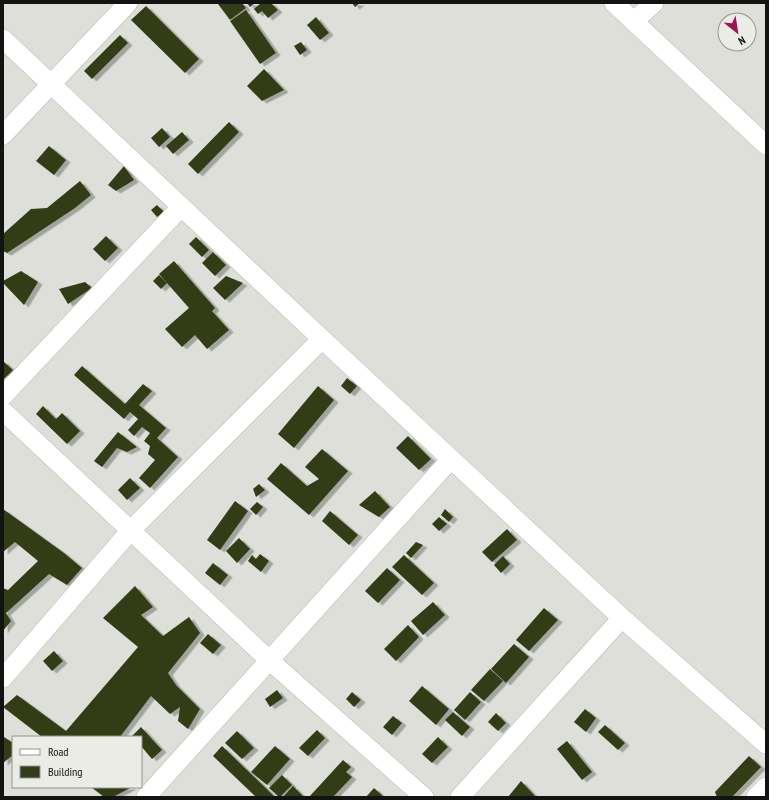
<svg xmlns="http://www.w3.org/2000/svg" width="769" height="800" font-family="'PT Sans Narrow',sans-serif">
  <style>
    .building { fill: #323c18; filter: url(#shadow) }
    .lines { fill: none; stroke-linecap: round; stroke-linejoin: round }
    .minor-casing { stroke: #b6b8b1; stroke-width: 20 }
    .minor { stroke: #fff; stroke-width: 19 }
  </style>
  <defs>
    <filter id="shadow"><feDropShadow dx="4.5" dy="2.5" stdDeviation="0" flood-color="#0004"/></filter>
  </defs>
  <rect width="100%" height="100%" fill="#dddfd8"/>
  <g class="building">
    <path d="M218,3H242L246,8L230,20L218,4Z"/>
    <path d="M247,3H255L250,7Z"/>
    <path d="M261,3H271L278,10L268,18L262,11L258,14L254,9Z"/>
    <path d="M352,3H360L355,7Z"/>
    <path d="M146,6L199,59L185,73L131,20Z"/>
    <path d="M246,10L276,53L260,64L230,21Z"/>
    <path d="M316,17L329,33L320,40L307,25Z"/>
    <path d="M120,35L128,43L92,79L84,71Z"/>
    <path d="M301,42L307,50L300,55L294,46Z"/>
    <path d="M264,69L284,90L262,101L247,86Z"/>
    <path d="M229,122L239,132L198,174L188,164Z"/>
    <path d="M162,128L170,137L159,147L151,138Z"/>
    <path d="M182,132L189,140L173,154L166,146Z"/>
    <path d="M49,146L66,160L54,175L36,161Z"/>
    <path d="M124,166L134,180L116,191L108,185Z"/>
    <path d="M80,181L91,195L75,208L7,253L3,251V234L31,209L47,208Z"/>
    <path d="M157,205L164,212L157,217L151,210Z"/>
    <path d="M106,236L118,248L105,261L93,249Z"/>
    <path d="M196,237L209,250L202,257L189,244Z"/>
    <path d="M213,252L226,265L215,276L202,263Z"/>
    <path d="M174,261L215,308L212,311L229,330L207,349L195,335L182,347L165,329L189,308L159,274Z"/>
    <path d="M21,271L38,282L24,305L3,283V281Z"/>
    <path d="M159,275L167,283L161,289L153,281Z"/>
    <path d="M226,276L243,283L225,300L213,288Z"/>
    <path d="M85,282L92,288L68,304L59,289Z"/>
    <path d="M3,361L13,370L4,379L3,378Z"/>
    <path d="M82,366L125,404L143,384L152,391L139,405L166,428L157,438L178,457L150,488L139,478L155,460L148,454L150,446L144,441L150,433L142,427L134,436L128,430L138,419L130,412L124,419L74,375Z"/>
    <path d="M347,378L357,386L350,394L341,386Z"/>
    <path d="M318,386L334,400L294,448L278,434Z"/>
    <path d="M43,406L56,419L62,413L80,431L67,444L36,414Z"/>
    <path d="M118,432L137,447L127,452L117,448L102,467L94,461Z"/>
    <path d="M408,436L431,459L419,470L396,448Z"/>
    <path d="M322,449L348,471L309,515L267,479L281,463L307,486L319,479L305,467Z"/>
    <path d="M130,478L140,488L127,500L118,490Z"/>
    <path d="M259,484L265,490L256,497L253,489Z"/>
    <path d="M375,491L390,507L379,517L359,505Z"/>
    <path d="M235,501L248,511L220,550L207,540Z"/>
    <path d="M257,502L263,507L256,515L250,509Z"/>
    <path d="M3,509L64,553L82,568L67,585L49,574L6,613L11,621L3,631V588L8,590L38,561L15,542L3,552Z"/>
    <path d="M445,509L453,517L449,522L441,515Z"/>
    <path d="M330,511L358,535L349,545L322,521Z"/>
    <path d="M439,517L447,524L439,531L432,524Z"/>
    <path d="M507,529L517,540L492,562L482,552Z"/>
    <path d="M239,538L250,549L237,563L226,551Z"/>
    <path d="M416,542L423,545L411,558L406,553Z"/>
    <path d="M260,554L269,561L261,572L248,561L252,555L256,559Z"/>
    <path d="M404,555L434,583L422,595L392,567Z"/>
    <path d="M503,556L510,564L501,573L494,565Z"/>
    <path d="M213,563L228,575L220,585L205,573Z"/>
    <path d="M387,568L400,580L378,603L365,591Z"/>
    <path d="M135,586L153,607L141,615L163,636L189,617L200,633L168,673L176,685L200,709L188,729L178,721L180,707L170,714L151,696L120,737H42L3,707L17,695L66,731L138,647L103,618Z"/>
    <path d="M433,602L445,615L423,635L411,621Z"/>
    <path d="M544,608L558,620L529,651L516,640Z"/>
    <path d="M408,625L419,637L396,661L384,649Z"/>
    <path d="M208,634L221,645L213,654L200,643Z"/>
    <path d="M514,644L529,657L506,683L491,669Z"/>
    <path d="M54,651L63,661L52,671L43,661Z"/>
    <path d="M490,669L503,681L484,701L471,690Z"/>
    <path d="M422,686L449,709L436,725L409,701Z"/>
    <path d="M277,690L283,698L270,707L265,699Z"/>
    <path d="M352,692L361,700L354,707L346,699Z"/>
    <path d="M470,692L481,702L465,720L454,710Z"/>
    <path d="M585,709L596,718L586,732L574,722Z"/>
    <path d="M453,712L470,727L462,736L445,720Z"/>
    <path d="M496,713L506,723L498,731L488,722Z"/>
    <path d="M393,716L402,723L392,735L383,727Z"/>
    <path d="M605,725L625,743L618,750L598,732Z"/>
    <path d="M141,727L162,750L152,759L141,746V737H131Z"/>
    <path d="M317,730L325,738L308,756L299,748Z"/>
    <path d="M237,731L254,748L242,759L225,743Z"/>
    <path d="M4,737L13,743V755L3,763V738Z"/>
    <path d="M438,737L448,747L432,763L422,754Z"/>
    <path d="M567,741L592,772L582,780L557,749Z"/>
    <path d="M222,746L275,797H256L213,756Z"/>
    <path d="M275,746L290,759L267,785L251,772Z"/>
    <path d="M749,756L761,767L732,797H717L715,792Z"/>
    <path d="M343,760L351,767L346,772L352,777L333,797H309Z"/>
    <path d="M282,775L292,785L280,797H279L269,788Z"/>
    <path d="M521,781L536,797H508Z"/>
    <path d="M293,786L304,797H283Z"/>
    <path d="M91,787H132L113,797H104Z"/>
    <path d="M374,788L384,797H366Z"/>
  </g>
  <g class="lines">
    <defs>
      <g id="minor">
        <path d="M614,3L766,145"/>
        <path d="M634,21L654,3"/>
        <path d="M3,39L322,339L622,618L766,744"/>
        <path d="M3,135L128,3"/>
        <path d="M3,396L181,207"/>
        <path d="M3,411L269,660L424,797"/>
        <path d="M3,678L131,530L322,339"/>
        <path d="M146,797L451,459"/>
        <path d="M460,797L622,618"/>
        <path d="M756,797L766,787"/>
      </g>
    </defs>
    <use href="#minor" class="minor-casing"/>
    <use href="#minor" class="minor"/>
  </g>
  <rect width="769" height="800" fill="none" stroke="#131411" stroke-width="8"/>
  <rect x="12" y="736" width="130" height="52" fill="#eaece5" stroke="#949690"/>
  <rect x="20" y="749" width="20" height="6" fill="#ffffff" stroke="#949690"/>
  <text x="48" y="756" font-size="12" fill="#131411">Road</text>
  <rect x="20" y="766" width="20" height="12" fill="#323c18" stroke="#949690"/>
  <text x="48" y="776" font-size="12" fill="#131411">Building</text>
  <g transform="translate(737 32) rotate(150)"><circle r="19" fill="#eaece5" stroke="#949690"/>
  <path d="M0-3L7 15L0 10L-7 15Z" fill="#a21256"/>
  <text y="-6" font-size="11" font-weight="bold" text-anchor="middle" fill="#131411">N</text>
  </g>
</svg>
